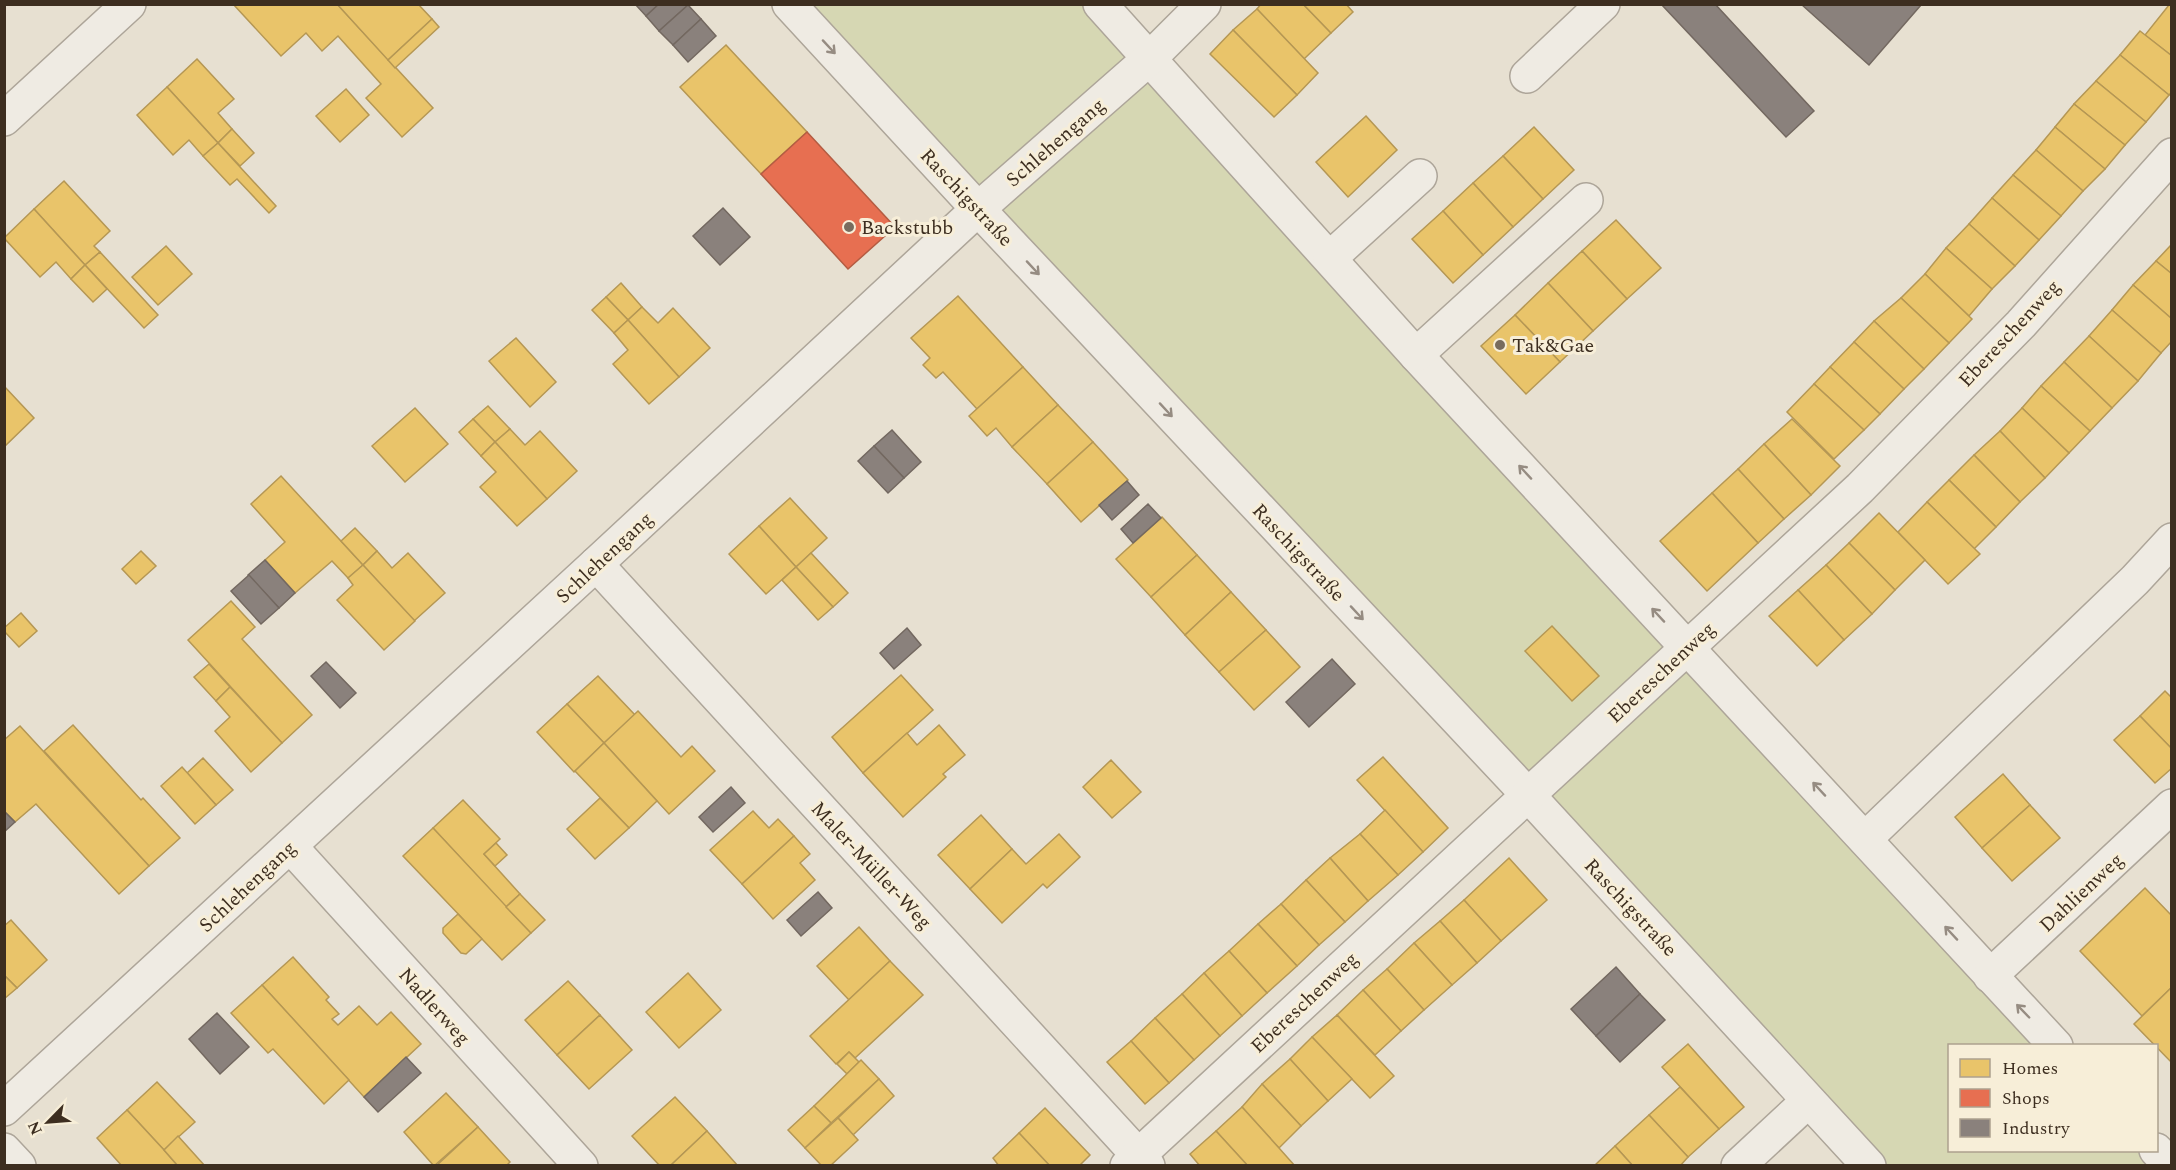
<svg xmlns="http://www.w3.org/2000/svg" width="2176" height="1170" font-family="Spectral,serif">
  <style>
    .green { fill: #d6d7b3 }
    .homes { fill: #e9c46a; stroke: #b59754; stroke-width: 1.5 }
    .shops { fill: #e76f51; stroke: #b45c42; stroke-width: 1.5 }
    .industry { fill: #8a817c; stroke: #736860; stroke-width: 1.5 }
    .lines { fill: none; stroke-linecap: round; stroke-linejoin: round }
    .minor-casing { stroke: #ada599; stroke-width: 36 }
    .minor { stroke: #efebe3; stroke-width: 33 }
    .oneway { stroke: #968c82 }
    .poi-dot { fill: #786c5e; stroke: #f7eed8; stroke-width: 2 }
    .labels { text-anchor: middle; stroke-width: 6; stroke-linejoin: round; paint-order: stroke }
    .street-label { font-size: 20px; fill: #3d2e20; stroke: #f7eed8 }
    .poi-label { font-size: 20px; fill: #3d2e20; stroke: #f7eed8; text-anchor: start }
  </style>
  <rect width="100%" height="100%" fill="#e7e0d1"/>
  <path class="green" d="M789,5H1096L1150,58L2056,1045L1950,1046V1150L2156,1151L2171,1165H1869Z"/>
  <g class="homes">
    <path d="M233,4H337L433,108L402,137L366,98L381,84L338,36L322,51L306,33L281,56Z"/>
    <path d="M337,4H418L432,19L388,60Z"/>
    <path d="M1261,4H1303L1331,33L1304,59L1257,9Z"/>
    <path d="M1303,4H1346L1353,12L1331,33Z"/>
    <path d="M2169,5L2172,7V56L2145,35Z"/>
    <path d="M1257,9L1318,73L1297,95L1233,30Z"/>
    <path d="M432,19L439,27L395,68L388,60Z"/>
    <path d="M1233,30L1297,95L1274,117L1210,54Z"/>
    <path d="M2140,31L2172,56V92L2169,95L2120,55Z"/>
    <path d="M726,45L807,132L761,174L680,87Z"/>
    <path d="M2120,55L2169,95L2146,122L2096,81Z"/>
    <path d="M197,59L234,99L218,113L232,129L218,143L167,87Z"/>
    <path d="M2096,81L2146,122L2125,145L2074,104Z"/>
    <path d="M167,87L218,143L203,156L189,140L173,155L137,115Z"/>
    <path d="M346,89L369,115L340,142L316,116Z"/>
    <path d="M2074,104L2125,145L2105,169L2055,127Z"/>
    <path d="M1366,116L1397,150L1348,197L1316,162Z"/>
    <path d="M1534,127L1574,170L1543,199L1503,156Z"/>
    <path d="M2055,127L2105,169L2083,191L2036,150Z"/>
    <path d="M232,129L254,153L240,166L218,143Z"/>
    <path d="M218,143L276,206L269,213L237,179L230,185L203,156Z"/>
    <path d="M2036,150L2083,191L2061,216L2013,175Z"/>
    <path d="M1503,156L1543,199L1513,227L1473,183Z"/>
    <path d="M2013,175L2061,216L2039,240L1992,198Z"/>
    <path d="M64,181L110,231L94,246L100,252L85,265L34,209Z"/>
    <path d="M1473,183L1513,227L1483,255L1443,211Z"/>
    <path d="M1992,198L2039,240L2015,266L1969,224Z"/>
    <path d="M34,209L85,265L71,279L56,262L40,277L4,238Z"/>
    <path d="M1443,211L1483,255L1453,283L1412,239Z"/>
    <path d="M1616,220L1661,268L1627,299L1582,251Z"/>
    <path d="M1969,224L2015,266L1992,289L1946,248Z"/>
    <path d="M2172,244V274L2156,261Z"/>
    <path d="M166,246L192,274L158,305L132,277Z"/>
    <path d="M1946,248L1992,289L1969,316L1925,274Z"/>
    <path d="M1582,251L1627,299L1593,331L1548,283Z"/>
    <path d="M100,252L158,315L144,328L85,265Z"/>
    <path d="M2156,261L2172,274V319L2133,285Z"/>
    <path d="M85,265L107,289L93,302L71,279Z"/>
    <path d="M1925,274L1972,319L1949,343L1901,298Z"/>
    <path d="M621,283L642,307L628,320L606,297Z"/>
    <path d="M1548,283L1593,331L1560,362L1515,315Z"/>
    <path d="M2133,285L2172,319V341L2161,353L2112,310Z"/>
    <path d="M958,296L1023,367L977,409L943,372L936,378L923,365L930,358L911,338Z"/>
    <path d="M606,297L628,320L614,333L592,310Z"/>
    <path d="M1901,298L1949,343L1924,369L1874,321Z"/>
    <path d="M642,307L658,323L673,308L710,348L679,377L628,320Z"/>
    <path d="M2112,310L2161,353L2138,381L2089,336Z"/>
    <path d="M1515,315L1560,362L1526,394L1481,346Z"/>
    <path d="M628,320L679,377L649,404L613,364L628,350L614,333Z"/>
    <path d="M1874,321L1924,369L1904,389L1854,342Z"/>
    <path d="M2089,336L2138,381L2112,408L2064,362Z"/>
    <path d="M516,338L556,382L530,407L489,361Z"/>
    <path d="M1854,342L1904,389L1880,414L1830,367Z"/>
    <path d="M2064,362L2112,408L2090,431L2041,386Z"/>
    <path d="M1023,367L1058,405L1012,447L996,428L987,436L969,416Z"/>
    <path d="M1830,367L1880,414L1864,430L1814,384Z"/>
    <path d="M1814,384L1864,430L1834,459L1787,412Z"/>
    <path d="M4,386L34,418L6,445L4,444Z"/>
    <path d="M2041,386L2090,431L2069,453L2022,408Z"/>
    <path d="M1058,405L1093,442L1047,484L1012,447Z"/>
    <path d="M488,406L510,429L495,442L473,419Z"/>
    <path d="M415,408L448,444L405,482L372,446Z"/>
    <path d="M2022,408L2069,453L2045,478L2000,431Z"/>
    <path d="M473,419L495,442L481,456L459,432Z"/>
    <path d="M1792,419L1840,466L1811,495L1764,444Z"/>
    <path d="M510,429L525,445L540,431L577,471L547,499L495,442Z"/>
    <path d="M2000,431L2045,478L2020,502L1974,455Z"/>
    <path d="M495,442L547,499L517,526L480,487L496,472L481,456Z"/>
    <path d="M1093,442L1128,480L1081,522L1047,484Z"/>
    <path d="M1764,444L1811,495L1784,519L1738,469Z"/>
    <path d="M1974,455L2020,502L1996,527L1949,480Z"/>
    <path d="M1738,469L1784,519L1758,543L1712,493Z"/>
    <path d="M281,476L363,565L348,578L332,561L295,593L265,560L285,542L251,504Z"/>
    <path d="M1949,480L1996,527L1974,549L1927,502Z"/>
    <path d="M1712,493L1758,543L1707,591L1660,541Z"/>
    <path d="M790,498L827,538L796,567L759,526Z"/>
    <path d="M1927,502L1980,554L1948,584L1898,532Z"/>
    <path d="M1879,513L1925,560L1895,590L1849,543Z"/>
    <path d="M1162,517L1197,555L1151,597L1116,559Z"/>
    <path d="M759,526L796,567L766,594L729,554Z"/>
    <path d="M355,528L377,551L363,565L341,541Z"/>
    <path d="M1849,543L1895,590L1872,614L1826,565Z"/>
    <path d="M141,551L156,566L136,584L122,569Z"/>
    <path d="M377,551L392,568L408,553L445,593L414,621L363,565Z"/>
    <path d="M811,553L848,593L833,607L796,567Z"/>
    <path d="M1197,555L1231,592L1185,635L1151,597Z"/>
    <path d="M363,565L415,621L384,650L337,600L353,585L348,578Z"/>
    <path d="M1826,565L1872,614L1844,640L1798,590Z"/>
    <path d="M796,567L833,607L818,620L782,580Z"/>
    <path d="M1798,590L1844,640L1817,666L1769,616Z"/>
    <path d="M1231,592L1266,630L1219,672L1185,635Z"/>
    <path d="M231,601L255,627L242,639L312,715L282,743L188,640Z"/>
    <path d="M21,613L37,631L19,647L4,631V628Z"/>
    <path d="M1552,626L1599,676L1572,701L1525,651Z"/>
    <path d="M1266,630L1300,667L1254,710L1219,672Z"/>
    <path d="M209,664L230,687L216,701L194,677Z"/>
    <path d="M901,675L933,710L863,773L832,737Z"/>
    <path d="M598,676L635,715L604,743L567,704Z"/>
    <path d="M230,687L282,743L251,772L215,731L230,717L216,701Z"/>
    <path d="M2165,691L2172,698V749L2140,716Z"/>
    <path d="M567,704L604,743L574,772L537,732Z"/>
    <path d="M638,711L681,757L692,746L715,771L669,814L604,743Z"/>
    <path d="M2140,716L2172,749V768L2155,783L2114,740Z"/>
    <path d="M73,725L141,800L143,798L180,838L149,866L44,751Z"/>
    <path d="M939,725L965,755L943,774L946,777L903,817L863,773L907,733L917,745Z"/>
    <path d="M20,726L149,866L119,894L36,804L15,822L4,811V740Z"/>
    <path d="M604,743L657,801L629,828L575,771Z"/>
    <path d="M1383,757L1448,828L1423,852L1357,780Z"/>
    <path d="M203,758L233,790L216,805L187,773Z"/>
    <path d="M1111,760L1141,792L1112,818L1083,787Z"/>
    <path d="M182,767L216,805L195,824L161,786Z"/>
    <path d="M2003,774L2030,805L1982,848L1955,817Z"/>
    <path d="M600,798L629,828L595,859L567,829Z"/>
    <path d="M463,800L500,839L484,854L520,894L506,907L433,828Z"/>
    <path d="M2030,805L2060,838L2012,881L1982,848Z"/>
    <path d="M1385,810L1423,852L1398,875L1360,834Z"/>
    <path d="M753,811L769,828L778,819L794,836L742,884L710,850Z"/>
    <path d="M981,815L1012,849L970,889L938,855Z"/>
    <path d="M433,828L531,933L502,960L403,856Z"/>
    <path d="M1059,834L1080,857L1047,888L1043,884L1002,923L970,889L1012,849L1026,864Z"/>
    <path d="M1360,834L1398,875L1368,901L1330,858Z"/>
    <path d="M794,836L810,854L800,863L815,880L773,919L742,884Z"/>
    <path d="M496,843L507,855L495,866L484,854Z"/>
    <path d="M1330,858L1368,901L1345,922L1306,880Z"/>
    <path d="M1509,858L1547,900L1501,941L1464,900Z"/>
    <path d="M1306,880L1345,922L1319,945L1281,904Z"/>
    <path d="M2145,888L2172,916V987L2142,1016L2080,951Z"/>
    <path d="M520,894L545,920L531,933L506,907Z"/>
    <path d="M1464,900L1501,941L1477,963L1440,921Z"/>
    <path d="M1281,904L1319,945L1297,966L1258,924Z"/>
    <path d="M458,914L482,939L466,954L461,953L443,933V928Z"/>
    <path d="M11,920L47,960L17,988L4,975V926Z"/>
    <path d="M1440,921L1477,963L1452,985L1414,943Z"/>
    <path d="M1258,924L1297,966L1267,993L1229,951Z"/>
    <path d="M859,927L890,961L849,1000L817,966Z"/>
    <path d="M1414,943L1452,985L1424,1010L1387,969Z"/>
    <path d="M1229,951L1267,993L1242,1016L1204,973Z"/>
    <path d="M293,957L329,997L326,1000L339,1014L332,1019L338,1025L359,1006L377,1025L391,1012L421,1044L364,1097L262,985Z"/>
    <path d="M890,961L923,995L855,1058L849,1052L836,1064L810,1036Z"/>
    <path d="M1387,969L1424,1010L1401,1031L1363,990Z"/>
    <path d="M688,973L721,1010L679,1048L646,1012Z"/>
    <path d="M1204,973L1242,1016L1220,1036L1182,994Z"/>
    <path d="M4,975L17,988L4,999Z"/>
    <path d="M568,981L600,1015L557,1055L525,1020Z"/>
    <path d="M262,985L349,1080L324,1104L273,1049L268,1053L231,1013Z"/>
    <path d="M2172,987V1063L2134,1024Z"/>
    <path d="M1363,990L1401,1031L1375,1055L1337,1015Z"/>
    <path d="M1182,994L1220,1036L1194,1060L1155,1018Z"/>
    <path d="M600,1015L632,1050L589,1089L557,1055Z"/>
    <path d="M1337,1015L1394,1076L1370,1098L1312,1037Z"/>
    <path d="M1155,1018L1194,1060L1169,1083L1131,1041Z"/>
    <path d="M1312,1037L1352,1079L1328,1101L1290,1059Z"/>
    <path d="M1131,1041L1169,1083L1145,1104L1107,1062Z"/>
    <path d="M1688,1044L1744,1107L1719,1129L1662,1067Z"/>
    <path d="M849,1052L859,1062L847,1074L837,1064Z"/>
    <path d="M1290,1059L1328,1101L1301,1126L1262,1084Z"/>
    <path d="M861,1060L879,1079L831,1123L814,1106Z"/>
    <path d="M879,1079L894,1096L853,1135L838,1118Z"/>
    <path d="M157,1082L195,1122L164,1150L127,1110Z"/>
    <path d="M1262,1084L1301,1126L1279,1148L1242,1107Z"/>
    <path d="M1680,1087L1719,1129L1688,1157L1649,1115Z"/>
    <path d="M446,1093L478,1127L434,1166L404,1132Z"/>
    <path d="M675,1097L707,1131L670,1166H660L632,1136Z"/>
    <path d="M814,1106L831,1123L805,1148L788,1130Z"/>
    <path d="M1242,1107L1279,1148L1295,1166H1248L1216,1131Z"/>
    <path d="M1045,1108L1090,1155L1079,1166H1050L1019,1133Z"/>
    <path d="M127,1110L164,1150L178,1166H122L97,1138Z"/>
    <path d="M1649,1115L1688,1157L1680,1166H1633L1615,1146Z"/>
    <path d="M838,1118L858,1140L830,1166H822L805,1148Z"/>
    <path d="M478,1127L510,1162L506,1166H436Z"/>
    <path d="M707,1131L738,1166H670Z"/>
    <path d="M1216,1131L1248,1166H1200L1190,1154Z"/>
    <path d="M1019,1133L1050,1166H999L993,1158Z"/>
    <path d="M178,1136L205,1166H178L164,1150Z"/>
    <path d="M1615,1146L1633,1166H1594Z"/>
  </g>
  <path class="shops" d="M807,132L895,227L848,269L761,174Z"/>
  <g class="industry">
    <path d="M635,4H659L646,16Z"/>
    <path d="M659,4H688V5L659,31L646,16Z"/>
    <path d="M1661,4H1715L1814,111L1786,137Z"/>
    <path d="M1801,4H1920L1921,5L1869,65Z"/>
    <path d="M688,5L701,19L673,45L659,31Z"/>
    <path d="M701,19L716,36L688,62L673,45Z"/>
    <path d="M723,208L750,237L720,265L693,236Z"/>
    <path d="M892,430L921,462L904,478L874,446Z"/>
    <path d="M874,446L904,478L888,493L858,461Z"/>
    <path d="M1127,481L1139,495L1112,520L1099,505Z"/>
    <path d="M1148,504L1161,518L1133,543L1121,529Z"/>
    <path d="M265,560L295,593L279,608L248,575Z"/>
    <path d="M249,575L279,608L261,624L231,591Z"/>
    <path d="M907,628L921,645L894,669L880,653Z"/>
    <path d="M1332,659L1355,684L1309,727L1286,702Z"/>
    <path d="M326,662L356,693L340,708L311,676Z"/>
    <path d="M731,787L745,803L713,832L699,817Z"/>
    <path d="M4,811L15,822L4,832Z"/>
    <path d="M818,892L832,908L801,936L787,920Z"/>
    <path d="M1616,967L1640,994L1596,1036L1571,1009Z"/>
    <path d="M1640,994L1665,1020L1620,1062L1596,1036Z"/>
    <path d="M217,1013L249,1047L220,1074L189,1039Z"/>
    <path d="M406,1057L421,1073L378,1112L364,1097Z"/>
  </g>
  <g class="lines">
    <defs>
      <g id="minor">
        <path d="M789,4L978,209L1528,795L1869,1166"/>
        <path d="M1100,4L1416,355L2056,1046"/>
        <path d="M1527,76L1603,4"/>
        <path d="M4,119L129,4"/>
        <path d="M1330,258L1420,176"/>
        <path d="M1416,355L1586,200"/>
        <path d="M596,564L1148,1166"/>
        <path d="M1865,839L2135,580L2172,540"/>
        <path d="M290,846L581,1166"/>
        <path d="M1990,976L2172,806"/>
        <path d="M4,1109L596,564L978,209L1150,58L1204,4"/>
        <path d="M4,1150L19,1166"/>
        <path d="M2156,1150L2171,1166"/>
        <path d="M1127,1166L1860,488L2021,324L2172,155"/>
        <path d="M1738,1166L1808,1101"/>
      </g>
    </defs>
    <use href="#minor" class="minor-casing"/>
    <use href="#minor" class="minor"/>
  </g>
  <defs><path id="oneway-shaft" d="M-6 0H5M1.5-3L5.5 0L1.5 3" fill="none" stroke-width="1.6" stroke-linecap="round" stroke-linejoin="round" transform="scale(1.5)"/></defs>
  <g class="oneway">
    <use href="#oneway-shaft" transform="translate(829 47) rotate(47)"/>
    <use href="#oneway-shaft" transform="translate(1033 268) rotate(47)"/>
    <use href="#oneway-shaft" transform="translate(1166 410) rotate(47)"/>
    <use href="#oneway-shaft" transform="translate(1525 472) rotate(-133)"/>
    <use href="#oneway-shaft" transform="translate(1357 613) rotate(47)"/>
    <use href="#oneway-shaft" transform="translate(1658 615) rotate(-133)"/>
    <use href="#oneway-shaft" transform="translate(1819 789) rotate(-133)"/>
    <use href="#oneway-shaft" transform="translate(1951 933) rotate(-133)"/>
    <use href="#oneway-shaft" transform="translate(2023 1011) rotate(-134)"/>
  </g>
  <g class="poi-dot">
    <circle cx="849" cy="227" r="6"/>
    <circle cx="1500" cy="345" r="6"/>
  </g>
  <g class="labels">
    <g class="street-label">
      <text transform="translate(1055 142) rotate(-41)" y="7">Schlehengang</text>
      <text transform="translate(967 197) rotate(47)" y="7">Raschigstraße</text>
      <text transform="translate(2009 333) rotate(-47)" y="7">Ebereschenweg</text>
      <text transform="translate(1299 552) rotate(47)" y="7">Raschigstraße</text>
      <text transform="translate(604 557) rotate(-43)" y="7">Schlehengang</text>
      <text transform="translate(1661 672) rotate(-43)" y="7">Ebereschenweg</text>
      <text transform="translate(872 865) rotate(47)" y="7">Maler-Müller-Weg</text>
      <text transform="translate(247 886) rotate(-43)" y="7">Schlehengang</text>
      <text transform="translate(2081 892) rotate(-43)" y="7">Dahlienweg</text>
      <text transform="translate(1631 907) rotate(47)" y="7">Raschigstraße</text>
      <text transform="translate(1304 1002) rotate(-43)" y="7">Ebereschenweg</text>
      <text transform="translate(435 1006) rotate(48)" y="7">Nadlerweg</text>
    </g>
    <g class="poi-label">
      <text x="861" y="234">Backstubb</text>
      <text x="1512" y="352">Tak&amp;Gae</text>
    </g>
  </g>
  <rect width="2176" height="1170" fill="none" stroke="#3d2e20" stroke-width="12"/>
  <rect x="1948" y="1044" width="210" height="108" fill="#f7eed8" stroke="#ada18e" stroke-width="1.5"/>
  <rect x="1960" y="1059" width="30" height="18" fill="#e9c46a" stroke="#ada18e" stroke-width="1.5"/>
  <text x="2002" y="1074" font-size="18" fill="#3d2e20">Homes</text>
  <rect x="1960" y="1089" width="30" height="18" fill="#e76f51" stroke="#ada18e" stroke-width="1.5"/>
  <text x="2002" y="1104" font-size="18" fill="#3d2e20">Shops</text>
  <rect x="1960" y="1119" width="30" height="18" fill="#8a817c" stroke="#ada18e" stroke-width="1.5"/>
  <text x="2002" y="1134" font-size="18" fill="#3d2e20">Industry</text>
  <g transform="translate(48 1122) rotate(245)" stroke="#f7eed8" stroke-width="4.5" paint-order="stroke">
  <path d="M0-4.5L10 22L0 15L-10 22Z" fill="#3d2e20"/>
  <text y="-9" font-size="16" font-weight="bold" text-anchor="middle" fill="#3d2e20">N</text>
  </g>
</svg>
